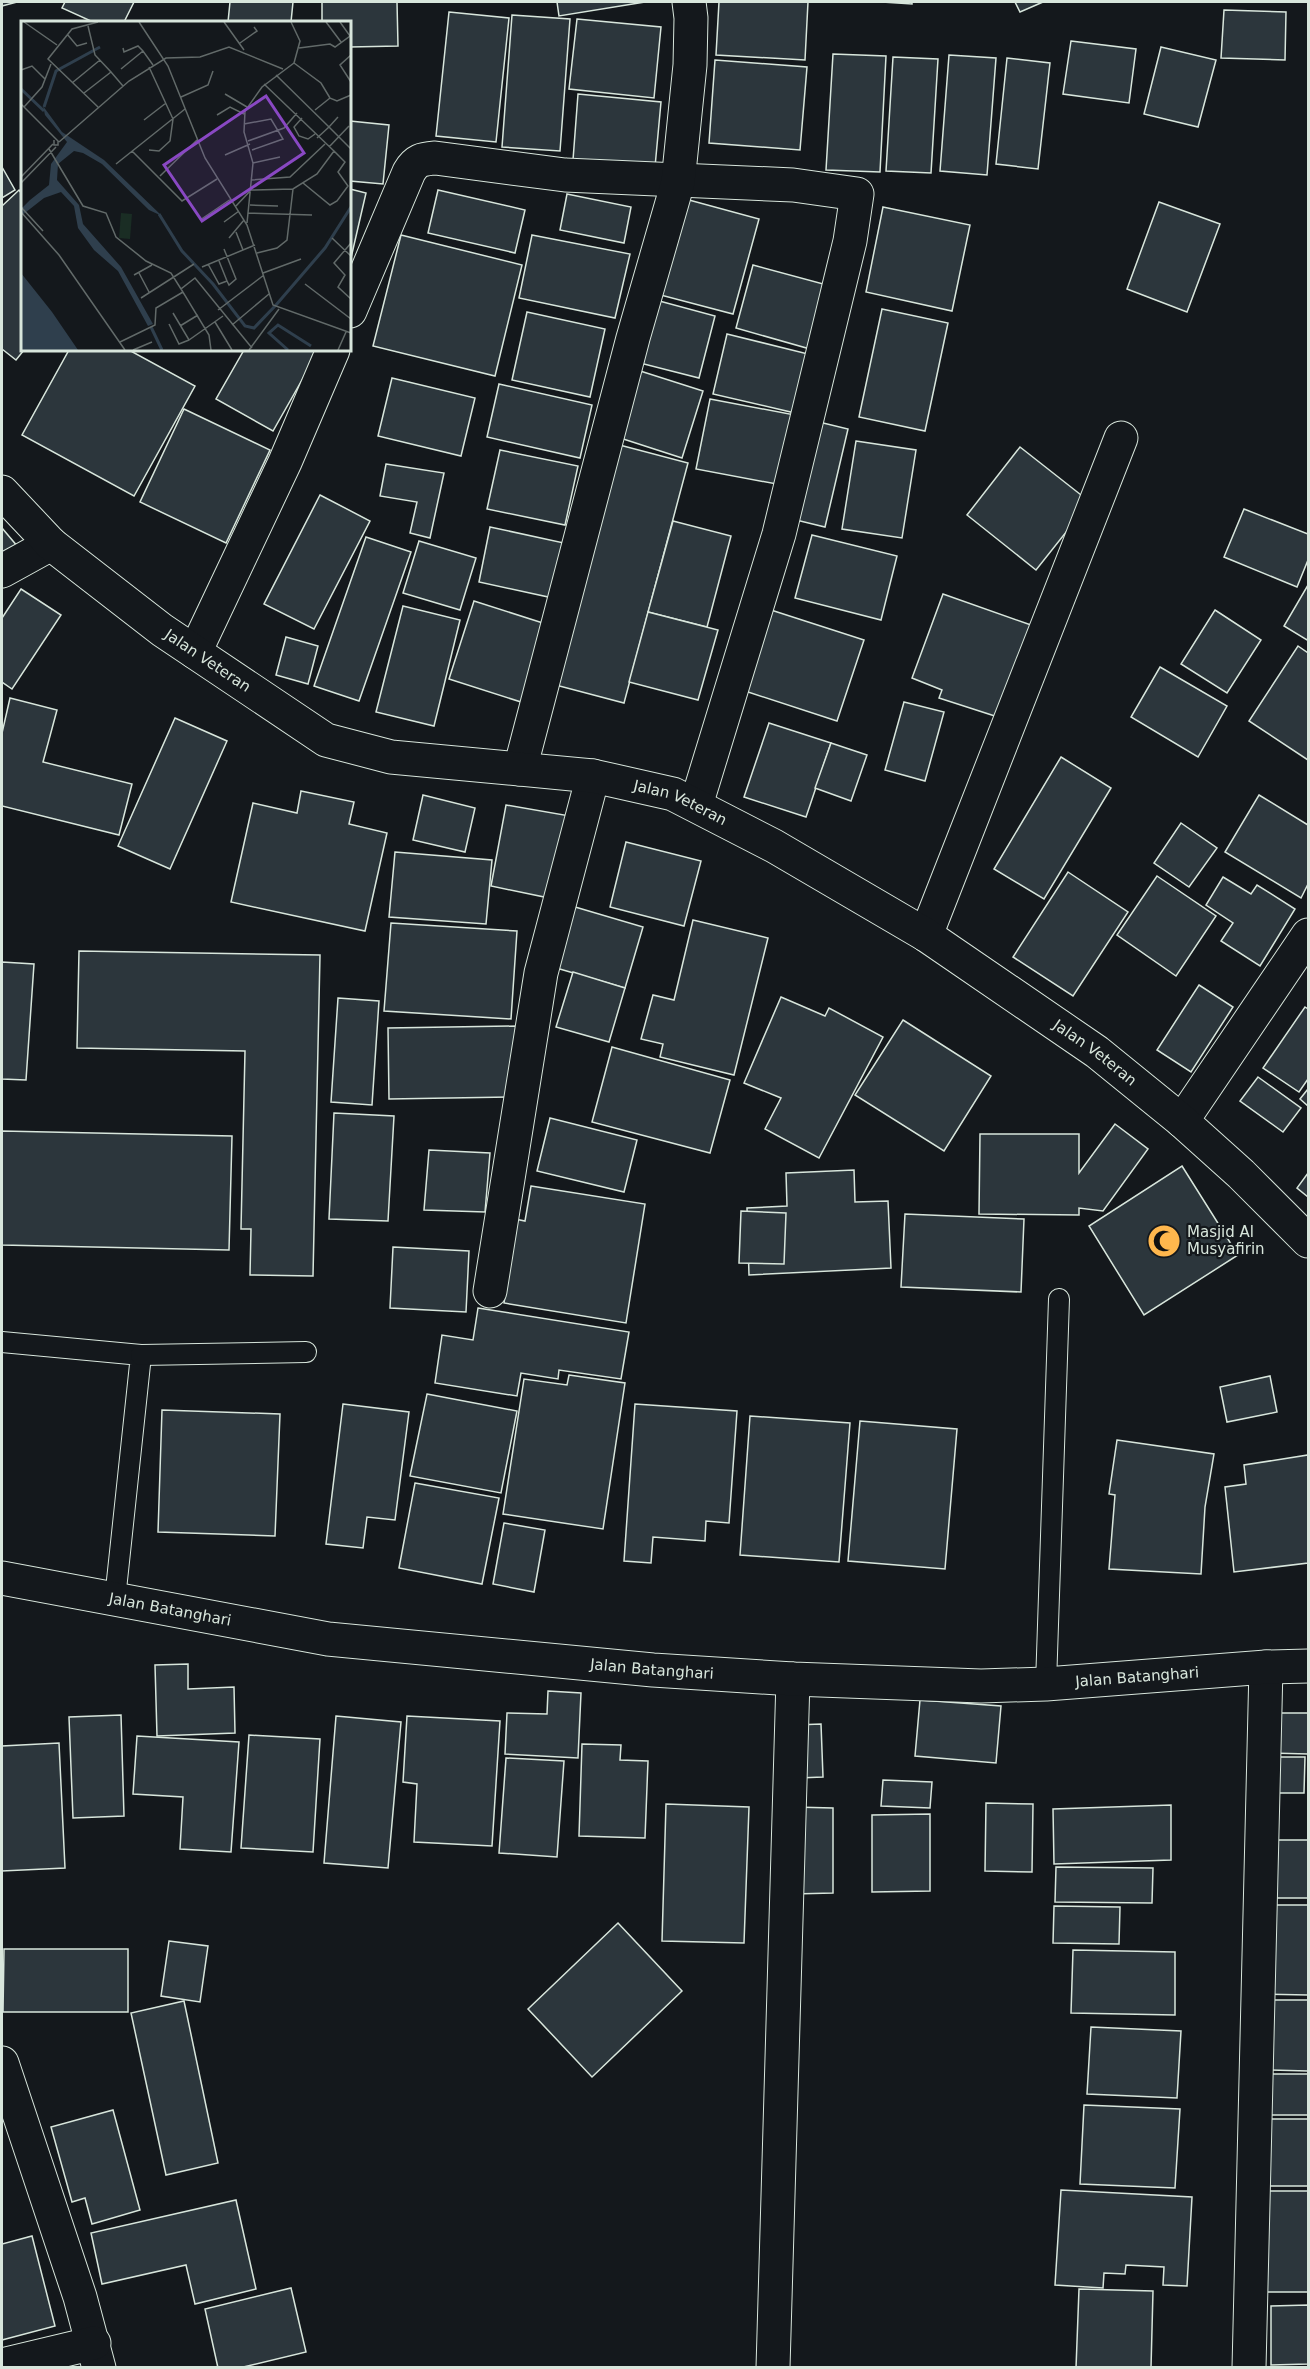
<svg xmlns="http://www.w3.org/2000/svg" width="1310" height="2369" font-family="'DejaVu Sans',sans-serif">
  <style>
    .building { fill: #2c363c; stroke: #d8e6dc; stroke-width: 1.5 }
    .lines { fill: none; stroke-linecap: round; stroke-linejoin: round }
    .lane-casing { stroke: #d8e6dc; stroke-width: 22 }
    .street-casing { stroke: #d8e6dc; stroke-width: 35 }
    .secondary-casing { stroke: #d8e6dc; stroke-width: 35 }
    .lane { stroke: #14181c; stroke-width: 20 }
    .street { stroke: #14181c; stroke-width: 33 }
    .secondary { stroke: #14181c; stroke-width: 33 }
    .labels { text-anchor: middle; stroke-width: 4.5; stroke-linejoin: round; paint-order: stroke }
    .street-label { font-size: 15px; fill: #d8e6dc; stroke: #14181c }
    .poi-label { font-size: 15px; fill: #d8e6dc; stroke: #14181c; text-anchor: start }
    .inset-river { fill: none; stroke: #2f3f4d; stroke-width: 3 }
    .inset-road { fill: none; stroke: #626a69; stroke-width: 1.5 }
    .view { fill: #8948c3; fill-opacity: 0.15; stroke: #8948c3; stroke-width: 3 }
    .inset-edge { fill: none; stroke: #d8e6dc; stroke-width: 3 }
  </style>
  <rect width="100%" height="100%" fill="#14181c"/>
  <g class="building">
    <path d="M2,2H17L2,6Z"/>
    <path d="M65,2H134L124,22H93L62,8Z"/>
    <path d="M230,2H293L291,22H228Z"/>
    <path d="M322,2H397L398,46L350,47V22H322Z"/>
    <path d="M557,2H645L559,16Z"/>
    <path d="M719,2H808L805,60L716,55Z"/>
    <path d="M882,2H912V4Z"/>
    <path d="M1015,2H1043L1020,12Z"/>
    <path d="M1224,10L1286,12L1285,60L1221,58Z"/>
    <path d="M449,12L509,18L496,142L436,136Z"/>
    <path d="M512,15L570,19L560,151L502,147Z"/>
    <path d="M577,19L661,27L654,98L569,89Z"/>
    <path d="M1071,41L1136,49L1129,103L1063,94Z"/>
    <path d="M1161,47L1216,60L1198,127L1144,114Z"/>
    <path d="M833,54L886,56L880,172L826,170Z"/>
    <path d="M949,55L996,58L987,175L940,171Z"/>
    <path d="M893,57L938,59L931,173L886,171Z"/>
    <path d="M1007,58L1050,63L1038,169L996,164Z"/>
    <path d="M715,60L807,67L800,150L709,143Z"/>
    <path d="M578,94L661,102L655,167L573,160Z"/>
    <path d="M350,121L389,125L383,184L350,181Z"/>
    <path d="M2,167L15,190L2,198Z"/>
    <path d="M350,189L366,193L351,258H350Z"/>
    <path d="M19,190L22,194L24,350L16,360L2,349V206Z"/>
    <path d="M438,190L525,210L515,253L428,233Z"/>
    <path d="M567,194L631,207L624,243L560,230Z"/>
    <path d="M678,197L759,219L733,314L653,293Z"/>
    <path d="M1159,202L1220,224L1187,312L1127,289Z"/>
    <path d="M883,207L970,225L952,311L866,292Z"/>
    <path d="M401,235L522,265L495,376L373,346Z"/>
    <path d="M532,235L630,254L615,318L519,298Z"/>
    <path d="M753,265L827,285L810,349L736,328Z"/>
    <path d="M652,299L715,316L699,378L636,362Z"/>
    <path d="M882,309L948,323L925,431L859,417Z"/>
    <path d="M527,312L605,329L590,397L512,380Z"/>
    <path d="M727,334L808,354L795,413L713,394Z"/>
    <path d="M69,350H129L195,386L134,496L22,435Z"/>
    <path d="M244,350H319L273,431L216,399Z"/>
    <path d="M634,369L703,391L682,458L614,436Z"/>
    <path d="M392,378L475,398L461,456L378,436Z"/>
    <path d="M499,384L592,405L580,458L487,437Z"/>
    <path d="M710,399L795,415L782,485L696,469Z"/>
    <path d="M184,409L270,450L226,543L140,502Z"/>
    <path d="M819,422L848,429L825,527L796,520Z"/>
    <path d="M856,441L916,450L902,538L842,529Z"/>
    <path d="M612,443L688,463L624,703L548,683Z"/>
    <path d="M1020,447L1090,502L1036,570L967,515Z"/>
    <path d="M500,450L578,466L565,525L487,509Z"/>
    <path d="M386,464L444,473L430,538L410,533L417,502L380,496Z"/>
    <path d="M320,495L370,521L314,629L264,604Z"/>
    <path d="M1244,509L1308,534V560L1297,587L1224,557Z"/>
    <path d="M673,521L731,536L707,627L648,612Z"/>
    <path d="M490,527L564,543L553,598L479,582Z"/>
    <path d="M2,528L18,547L2,561Z"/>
    <path d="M812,535L897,556L881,620L795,598Z"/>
    <path d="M366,537L411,552L359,701L314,686Z"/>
    <path d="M419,541L476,558L460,610L403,593Z"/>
    <path d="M1308,585V638L1307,640L1284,626Z"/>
    <path d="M21,589L61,615L12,689L2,682V618Z"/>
    <path d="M943,594L1031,625L1001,718L939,698L942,690L912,678Z"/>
    <path d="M474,601L546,624L521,702L449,679Z"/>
    <path d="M403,606L460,620L434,726L376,712Z"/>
    <path d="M771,610L864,640L837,721L745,691Z"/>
    <path d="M1215,610L1261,640L1227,693L1181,664Z"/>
    <path d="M648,612L718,630L698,700L629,682Z"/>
    <path d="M286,637L318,646L308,684L276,675Z"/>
    <path d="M1298,646L1308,653V760L1249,721Z"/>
    <path d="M1160,667L1227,706L1198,757L1131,717Z"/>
    <path d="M10,698L57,710L43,762L132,784L119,835L2,806V733Z"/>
    <path d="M904,702L944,712L925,781L885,770Z"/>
    <path d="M175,718L227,741L170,869L118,846Z"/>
    <path d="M769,723L831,743L806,817L744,797Z"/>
    <path d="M831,743L867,755L851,801L815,788Z"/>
    <path d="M1061,757L1111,788L1044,899L994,869Z"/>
    <path d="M301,791L354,802L349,824L387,833L365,931L231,902L253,803L297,813Z"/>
    <path d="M423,795L475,808L465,852L413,840Z"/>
    <path d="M1259,795L1308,825V884L1301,898L1225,852Z"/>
    <path d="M506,805L570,816L554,899L491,886Z"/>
    <path d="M1181,823L1217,848L1189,887L1154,863Z"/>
    <path d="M626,842L701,861L684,926L610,907Z"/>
    <path d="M395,852L492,860L486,924L389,917Z"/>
    <path d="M1068,872L1128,912L1073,996L1013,957Z"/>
    <path d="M1157,876L1216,916L1176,976L1117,935Z"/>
    <path d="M1223,877L1251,894L1257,885L1295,909L1260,966L1221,941L1233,923L1206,905Z"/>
    <path d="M565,904L643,927L625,988L546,965Z"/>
    <path d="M693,920L768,938L734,1075L660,1057L663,1044L641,1039L653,995L674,1000Z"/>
    <path d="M391,923L517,931L511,1019L384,1011Z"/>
    <path d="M79,951L320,955L313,1276L250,1275L251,1229H241L245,1051L77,1048Z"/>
    <path d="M2,962L34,964L26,1080L2,1079Z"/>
    <path d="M573,972L625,988L609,1042L556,1027Z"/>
    <path d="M1199,985L1233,1007L1191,1072L1157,1050Z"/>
    <path d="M781,997L825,1016L829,1008L883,1037L819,1158L765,1129L781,1098L744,1083Z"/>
    <path d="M338,998L379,1001L372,1105L331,1102Z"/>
    <path d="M1305,1007L1308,1009V1079L1299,1092L1263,1068Z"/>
    <path d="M903,1020L991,1076L944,1151L855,1095Z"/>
    <path d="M517,1026L518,1097L389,1099L388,1028Z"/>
    <path d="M612,1047L730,1080L710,1153L592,1122Z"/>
    <path d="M1258,1077L1301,1108L1283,1132L1240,1101Z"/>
    <path d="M1308,1089V1106L1300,1099Z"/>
    <path d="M334,1113L394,1116L388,1221L329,1219Z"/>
    <path d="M550,1118L637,1140L624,1192L537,1171Z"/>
    <path d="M1115,1124L1148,1149L1103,1211L1079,1208V1215L979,1214L980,1134H1079V1173Z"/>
    <path d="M2,1131L232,1136L229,1250L2,1245Z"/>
    <path d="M429,1150L490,1153L485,1212L424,1210Z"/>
    <path d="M1182,1166L1238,1255L1144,1315L1089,1226Z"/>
    <path d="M854,1170L855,1202L888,1201L891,1268L749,1275L747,1208L787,1206L786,1173Z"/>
    <path d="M1308,1173V1197L1297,1188Z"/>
    <path d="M531,1186L645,1204L626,1323L504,1303L509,1272L505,1217L525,1221Z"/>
    <path d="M741,1211L786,1213L784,1264L739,1263Z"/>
    <path d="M905,1214L1024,1219L1021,1292L901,1287Z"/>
    <path d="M393,1247L469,1251L466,1312L390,1308Z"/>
    <path d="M478,1308L629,1332L621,1379L559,1370L558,1379L521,1373L517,1396L435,1383L442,1335L473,1340Z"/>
    <path d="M569,1375L625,1383L603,1529L503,1514L524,1379L567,1385Z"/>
    <path d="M1270,1376L1277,1412L1227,1422L1220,1387Z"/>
    <path d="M427,1394L517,1411L501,1493L410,1476Z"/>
    <path d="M343,1404L409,1412L395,1520L367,1517L363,1548L326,1544Z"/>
    <path d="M635,1404L737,1411L729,1523L706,1521L705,1541L653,1537L651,1563L624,1561Z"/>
    <path d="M162,1410L280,1414L275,1536L158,1532Z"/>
    <path d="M750,1416L850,1423L839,1562L740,1555Z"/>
    <path d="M860,1421L957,1429L945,1569L848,1561Z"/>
    <path d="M1117,1440L1214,1454L1205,1507L1201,1574L1109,1569L1115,1495L1109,1494Z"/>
    <path d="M1308,1455V1563L1234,1572L1225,1487L1246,1484L1244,1465Z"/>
    <path d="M415,1483L499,1498L482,1584L399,1568Z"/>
    <path d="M504,1523L545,1530L534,1592L493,1584Z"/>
    <path d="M188,1664V1689L234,1687L235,1733L157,1736L155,1665Z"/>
    <path d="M548,1691L581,1693L578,1758L505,1754L507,1713L547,1714Z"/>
    <path d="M920,1700L1001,1706L996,1763L915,1756Z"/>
    <path d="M1269,1713H1308V1754L1269,1753Z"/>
    <path d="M121,1715L124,1816L73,1818L69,1717Z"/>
    <path d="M336,1716L401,1722L388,1868L324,1863Z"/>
    <path d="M407,1716L500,1721L492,1846L414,1842L417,1784L403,1782Z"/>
    <path d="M821,1724L823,1777L798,1778L795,1725Z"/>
    <path d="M249,1735L320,1739L313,1852L241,1848Z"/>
    <path d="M137,1736L239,1742L231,1852L180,1849L183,1797L133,1794Z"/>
    <path d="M59,1743L65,1868L2,1871V1746Z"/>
    <path d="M582,1744L621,1745L620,1760L648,1761L645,1838L579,1836Z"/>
    <path d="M1268,1757H1305L1304,1793H1267Z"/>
    <path d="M506,1758L564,1761L557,1857L499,1853Z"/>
    <path d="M883,1780L932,1782L930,1808L881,1806Z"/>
    <path d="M986,1803L1033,1804L1032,1872L985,1871Z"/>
    <path d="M666,1804L749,1807L744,1943L662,1941Z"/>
    <path d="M1171,1805V1860L1054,1864L1053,1809Z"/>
    <path d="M793,1807L833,1808V1893L793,1894Z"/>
    <path d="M930,1814V1891L872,1892V1815Z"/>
    <path d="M1278,1840H1308V1898H1276Z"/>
    <path d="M1056,1867L1153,1868L1152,1903L1055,1902Z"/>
    <path d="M1266,1905H1308V1995L1264,1994Z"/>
    <path d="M1054,1906L1120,1907L1119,1944L1053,1943Z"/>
    <path d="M618,1923L682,1991L592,2077L528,2009Z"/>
    <path d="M169,1941L208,1946L200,2002L161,1996Z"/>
    <path d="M4,1949H128V2012H3Z"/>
    <path d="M1073,1950L1175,1952V2015L1071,2013Z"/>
    <path d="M1266,2000H1308V2071L1266,2070Z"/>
    <path d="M184,2001L218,2163L166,2175L131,2013Z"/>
    <path d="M1091,2027L1181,2031L1177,2098L1087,2094Z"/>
    <rect x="1270" y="2074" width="38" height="41"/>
    <path d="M1084,2105L1180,2109L1175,2188L1080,2184Z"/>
    <path d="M113,2110L140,2210L92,2224L85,2198L72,2202L51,2127Z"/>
    <path d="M1260,2119H1308V2186H1259Z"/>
    <path d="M1061,2190L1192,2197L1187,2286L1163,2285L1164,2267L1126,2265L1125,2274L1104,2273L1103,2288L1055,2285Z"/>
    <path d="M1258,2191H1308V2292H1257Z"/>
    <path d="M236,2200L256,2289L195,2304L186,2265L102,2284L91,2233Z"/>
    <path d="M32,2236L55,2326L2,2340V2244Z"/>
    <path d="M291,2288L306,2352L239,2368H218L205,2309Z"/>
    <path d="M1079,2289L1153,2291L1151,2368H1076Z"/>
    <path d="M1308,2305V2364L1271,2365V2306Z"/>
  </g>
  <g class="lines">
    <defs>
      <g id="lane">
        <path d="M2,1342L141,1355L115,1599"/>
        <path d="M141,1355L306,1352"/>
        <path d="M1046,1684L1059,1299"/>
      </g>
      <g id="street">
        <path d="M350,311L409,172C416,160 422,159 435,158L565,175L793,185L857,194L850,241L779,534L696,805"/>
        <path d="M2,571L51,544"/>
        <path d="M195,652L285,462L333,350"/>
        <path d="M520,769L633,338L678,182L690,65L691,18L689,2"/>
        <path d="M926,935L1121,438"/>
        <path d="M1182,1121L1308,935"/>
        <path d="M490,1291L541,973L593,776"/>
        <path d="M2,2063L80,2297L99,2368"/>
        <path d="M2,2365L94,2343"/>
        <path d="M773,2368L793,1679"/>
        <path d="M1249,2368L1266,1667"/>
      </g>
      <g id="secondary">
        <path id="s1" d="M2,492L51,544L162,630L326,740L391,757L593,776L673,794L774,846L926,935L1097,1052L1182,1121L1241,1174L1308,1241"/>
        <path id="s2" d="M2,1578L328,1639L653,1670L793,1679L981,1686L1046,1684L1266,1667L1308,1666"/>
      </g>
    </defs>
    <use href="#lane" class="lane-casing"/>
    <use href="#street" class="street-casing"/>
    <use href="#secondary" class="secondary-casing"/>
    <use href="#lane" class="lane"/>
    <use href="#street" class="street"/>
    <use href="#secondary" class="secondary"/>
  </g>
  <defs>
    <symbol id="mosque-disc" viewBox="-11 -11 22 22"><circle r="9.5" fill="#ffb74d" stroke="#14181c"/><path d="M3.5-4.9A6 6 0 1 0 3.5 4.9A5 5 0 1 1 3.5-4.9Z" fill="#111"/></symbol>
  </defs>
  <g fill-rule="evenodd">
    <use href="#mosque-disc" x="1145" y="1222" width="38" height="38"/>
  </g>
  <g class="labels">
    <g class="street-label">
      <text dy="5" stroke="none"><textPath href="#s1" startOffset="267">Jalan Veteran</textPath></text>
      <text dy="5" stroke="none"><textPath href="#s1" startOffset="771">Jalan Veteran</textPath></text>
      <text dy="5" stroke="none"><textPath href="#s1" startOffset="1257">Jalan Veteran</textPath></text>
      <text dy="5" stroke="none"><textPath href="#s2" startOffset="171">Jalan Batanghari</textPath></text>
      <text dy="5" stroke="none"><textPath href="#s2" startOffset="657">Jalan Batanghari</textPath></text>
      <text dy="5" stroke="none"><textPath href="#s2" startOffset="1143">Jalan Batanghari</textPath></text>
    </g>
    <g class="poi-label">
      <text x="1187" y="1237">Masjid Al<tspan x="1187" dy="17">Musyafirin</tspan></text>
    </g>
  </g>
  <g transform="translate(21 21)">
    <rect width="330" height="330" fill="#14181c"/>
    <path d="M100,192L111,193L109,218L98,217Z" fill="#1a2d24"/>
    <path d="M22,85L41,111L83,139L141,195L128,189L81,143L62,132L53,130L37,143L36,159L58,184L62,203L100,246L132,303L127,305L97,250L73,229L57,207L53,185L40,171L23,177L0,195V188L9,179L28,164L30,143L46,121L24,94ZM0,252L31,291L57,329H0Z" fill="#2f3f4d"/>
    <path class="inset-river" d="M0,68L23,90M23,86L35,50L79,26M138,193L161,230L192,263L224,305L233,307L255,284M255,284L304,227L330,186M130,306L141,329M267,329L248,312L257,304L290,325"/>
    <path class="inset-road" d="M3,1L36,24M118,1L147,45L184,137L226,204L252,284L330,312M203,1L223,29M270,1L279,20L273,42M305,1L320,21M46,13L56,25L66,22M219,22L236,10L233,6M102,27L103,31L117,25L122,30M278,27L309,23L314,26L329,15L319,1M330,34L319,44L330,61M273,42L300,62L309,77M100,48L122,30L132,44M0,49L11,45L24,58M90,51L102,65M255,54L308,106L317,96M51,62L79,39M63,72L90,51L74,34L67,5M204,73L226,86M160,76L187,64L192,50M0,83L37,120V124H33V119M3,86L21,66L30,43M77,86L27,38L51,8L77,1M294,89L309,77L316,80L330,74M196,94L209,86L223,93M281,97L273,106L278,115L287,118L294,113M123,99L145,82M223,103L250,98L262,118L231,129M296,117L308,106L330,128M227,120L263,107L276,92M38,121L108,60L145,37L179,36L208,26L262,48M308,126L328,105M28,128L62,185L85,192L95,216L125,240L150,252L160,268M128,129L138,130L149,120L152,98L128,46M111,130L161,180L196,158M204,134L229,123M232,142L259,136M95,143L164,88M139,155L176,119M0,156L32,123M231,159L269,156L304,123M0,162L35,126M282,162L309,184L316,180L327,165L317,151L324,141L313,130M229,184L257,185M215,185L230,169L272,168L296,153L313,130L243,63M0,186L22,210M0,191L38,234L104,329M227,192L291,194M179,199L210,178M203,201L218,190M226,202L232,142L223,111L224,90L241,66L273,42M215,211L222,229M208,217L223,199M311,217L330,235M330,222L313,242L324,254L317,266L330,278M203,228L215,258L208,264L206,260M236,232L256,227L266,219L272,168M187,243L198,263L206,260L198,240M181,246L234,224M118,252L128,271M242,252L280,238M113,254L131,244M284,263L330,298M120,277L173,243M197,289L243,254M152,292L168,319L202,295M194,301L211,329M148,303L158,323L168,319M211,304L248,273M159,305L177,294M99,321L134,304L135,287L162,271M112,329L131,321M190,329L188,314L160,268L174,257L231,327M228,329L258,288M317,329L325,311"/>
    <path class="view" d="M245,75L283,132L181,200L143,144Z"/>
    <rect width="330" height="330" class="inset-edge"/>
  </g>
  <rect width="1310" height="2369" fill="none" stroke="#d8e6dc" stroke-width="6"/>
</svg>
